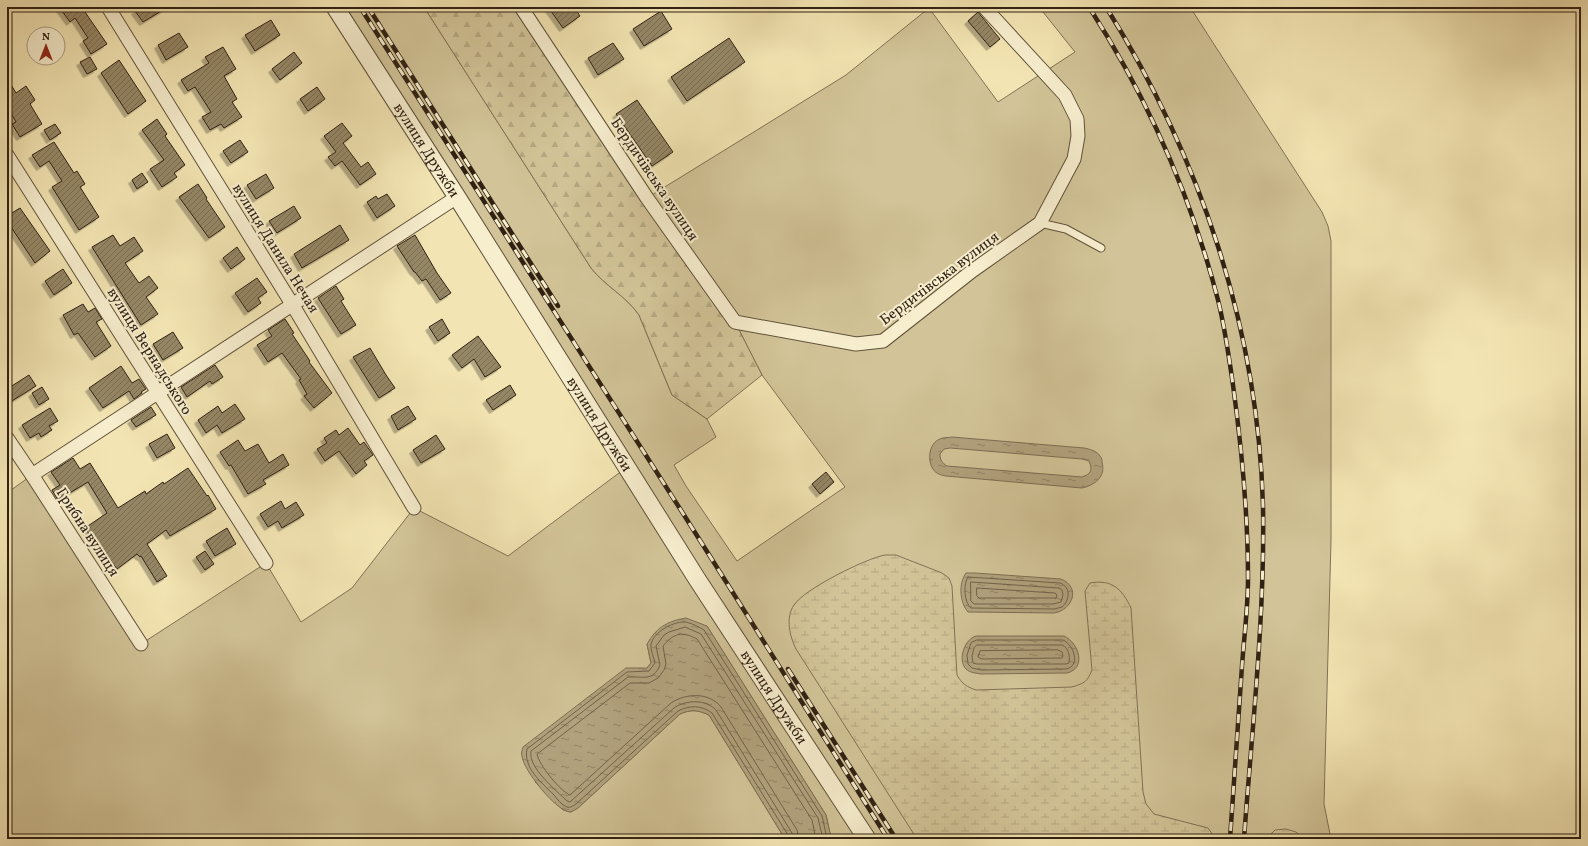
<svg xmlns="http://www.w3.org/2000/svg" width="1588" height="846" font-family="Vollkorn,serif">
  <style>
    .green { fill: #d2c498; stroke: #817256 }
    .forest { fill: url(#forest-firs); stroke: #817256 }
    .wetland { fill: url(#wetland-marsh); stroke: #817256 }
    .water { fill: url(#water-ripples); stroke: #7d6e53; fill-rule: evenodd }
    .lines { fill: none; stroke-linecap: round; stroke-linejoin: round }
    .shore { stroke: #706248; stroke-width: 1 }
    .building { fill: url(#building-hatch); stroke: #302113; filter: url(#shadow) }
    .service-casing { stroke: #61523b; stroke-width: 9 }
    .minor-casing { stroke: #61523b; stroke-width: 15 }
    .tertiary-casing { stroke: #61523b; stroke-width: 19 }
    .service { stroke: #f7eece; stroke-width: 7 }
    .minor { stroke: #f7eece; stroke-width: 13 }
    .tertiary { stroke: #f7eece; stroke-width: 17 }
    .rail-casing { stroke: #302113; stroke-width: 4.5 }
    .rail { stroke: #f7eece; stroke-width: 3; stroke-dasharray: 9; stroke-linecap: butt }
    .labels { text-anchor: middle; stroke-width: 4; stroke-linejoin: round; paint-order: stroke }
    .street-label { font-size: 15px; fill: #302113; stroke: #f7eece }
  </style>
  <defs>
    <pattern id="forest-firs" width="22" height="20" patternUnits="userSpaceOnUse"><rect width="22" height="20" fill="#d2c498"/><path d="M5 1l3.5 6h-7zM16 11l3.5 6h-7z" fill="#b5a882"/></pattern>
    <pattern id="wetland-marsh" width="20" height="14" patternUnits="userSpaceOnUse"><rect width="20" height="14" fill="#d2c498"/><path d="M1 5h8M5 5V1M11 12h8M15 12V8" fill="none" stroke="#b5a882"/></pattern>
    <pattern id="water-ripples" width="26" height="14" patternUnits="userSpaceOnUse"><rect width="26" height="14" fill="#b1a27d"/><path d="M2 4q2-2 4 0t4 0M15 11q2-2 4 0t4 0" fill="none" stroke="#908465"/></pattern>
    <pattern id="building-hatch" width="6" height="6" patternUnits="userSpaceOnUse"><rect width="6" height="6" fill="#958766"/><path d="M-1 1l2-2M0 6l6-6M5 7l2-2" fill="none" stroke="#7a6e53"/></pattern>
    <filter id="shadow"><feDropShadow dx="-3.5" dy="3.5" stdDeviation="0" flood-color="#0004"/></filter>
  </defs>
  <rect width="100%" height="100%" fill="#f3e5b3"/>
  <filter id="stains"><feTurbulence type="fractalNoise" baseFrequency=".005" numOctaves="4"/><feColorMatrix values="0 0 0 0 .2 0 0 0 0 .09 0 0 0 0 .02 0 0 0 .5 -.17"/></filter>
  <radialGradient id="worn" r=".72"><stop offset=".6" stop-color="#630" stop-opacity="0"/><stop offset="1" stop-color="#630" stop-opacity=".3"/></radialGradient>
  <path class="green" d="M335,7H424L591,268C605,286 626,296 639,315L672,395L707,419L716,437L674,465L686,486L737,561L845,487L762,375L735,322L647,198L846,75L929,8L998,102L1075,52L1039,7H1190L1322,212L1328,226L1331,241V540L1324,804L1331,839H835L830,833L826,815L707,626L647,644L651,663L647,668L535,782L563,810L571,812L578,808L680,714C691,709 698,710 709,715L785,839H7V493L32,475L141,644L266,563L301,622L352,588L414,508L508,556L627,467Z"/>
  <path class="forest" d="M424,7H521L735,322L762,375L707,419L672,395L639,315C626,296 605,286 591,268Z"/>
  <g class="wetland">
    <path d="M885,555H896L942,573L949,578L952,586L957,675C962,684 967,687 976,690L1072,687C1085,683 1087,682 1092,670L1085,591L1090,583C1112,579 1122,589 1131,608L1143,792L1146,804L1154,814L1208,828L1213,835L1214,839H917L796,649C790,637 785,618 794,605C804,589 867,558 885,555Z"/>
    <path d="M1286,829L1296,832L1304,839H1266L1275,830Z"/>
  </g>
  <g class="water">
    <path d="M952,437L1084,448C1089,449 1097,451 1100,456C1102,458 1102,460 1102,462C1106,477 1095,485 1082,488L946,476C941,475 936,474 933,469C927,460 929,443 940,439C943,437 949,438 952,437ZM950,448L1082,459L1089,461C1093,470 1091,474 1082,477L947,466C942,463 940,460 940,454L944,449Z"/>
    <path d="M966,573H975L1061,579C1081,587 1073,610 1054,613L968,612C960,603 958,584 966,573Z"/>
    <path d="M686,618L707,626L826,815L830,833L835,839H785L709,715C698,710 691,709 680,714L578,808C576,809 573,811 570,812C557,812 523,770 522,756C521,754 522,750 523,747L626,668H647L651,663L647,644C656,628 667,621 686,618Z"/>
    <path d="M976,636H1064C1079,643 1087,668 1067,673L981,674C976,673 970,673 966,669C957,659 965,639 976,636Z"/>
  </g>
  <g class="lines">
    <g class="shore">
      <path d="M968,577L1060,583C1071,587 1070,600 1062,607L1054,609L971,608C964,602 963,584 968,577Z"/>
      <path d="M971,582L1059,588L1062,590L1063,595L1061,602L1053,604H974L971,601Z"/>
      <path d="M977,588L1055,593L1057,595L1056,598H979L977,596Z"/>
      <path d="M977,640H1063C1074,645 1081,666 1066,669L981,670L972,668L968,664L967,655L971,643Z"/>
      <path d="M977,645H1062C1069,648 1070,656 1069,663L1066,664H977L973,663L972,656L974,648Z"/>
      <path d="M1058,650L1062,652L1063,656L1062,658L982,659L978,657L980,651Z"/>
      <path d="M788,839V835L712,713C701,705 690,705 678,711L576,804C573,806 569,809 565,806C561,804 557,799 554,795C542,783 523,768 527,749L627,672L649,671L655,663C654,658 650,649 651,644C654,632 672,622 684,622C690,622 699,627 704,630L822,816L826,834L830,839"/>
      <path d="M793,839L792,833L716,710C705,699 688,700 675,707L570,802L567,801C556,790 528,768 531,751L628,677C643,676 653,682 660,665L656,646L664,635L669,632L685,627L701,634L818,818L823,839"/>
      <path d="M799,839L797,830L721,707C709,692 686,693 671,703L570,795C560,791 539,765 537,754L630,683H649L658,678L664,670L666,664L663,646C674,633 682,631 697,639L812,820L816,839"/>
    </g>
  </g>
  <g class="building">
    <path d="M59,7H92L85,12L107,44L91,54L83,41L88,38L75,18L70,22Z"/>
    <path d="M141,7H168L143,22L135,11Z"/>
    <path d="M548,7H574L580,16L563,28Z"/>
    <path d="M661,11L672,29L644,46L633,29Z"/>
    <path d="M978,12L1000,39L990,47L968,21Z"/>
    <path d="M271,20L280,35L255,51L245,35Z"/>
    <path d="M179,33L188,47L166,60L158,45Z"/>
    <path d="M729,38L745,62L687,101L671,77Z"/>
    <path d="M613,43L624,59L598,75L588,58Z"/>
    <path d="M223,47L236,69L224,76L237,99L232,102L242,117L224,128L221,124L210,130L202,117L211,112L195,87L188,91L181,80L209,63L205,57Z"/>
    <path d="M294,52L302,63L280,80L272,69Z"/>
    <path d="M90,57L97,69L87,74L80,62Z"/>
    <path d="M119,60L146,101L128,114L101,73Z"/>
    <path d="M7,78L16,93L26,86L35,100L30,104L42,124L20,137L12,124L16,122L7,106Z"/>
    <path d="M317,87L325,99L308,111L300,99Z"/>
    <path d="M637,100L673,152L652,166L616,114Z"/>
    <path d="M157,119L167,134L165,136L185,165L174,173L177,177L162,187L150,169L164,160L142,130Z"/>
    <path d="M342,123L352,136L343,143L361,167L368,162L376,174L360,185L342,161L335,166L328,157L336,152L324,136Z"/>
    <path d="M55,124L61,133L50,140L44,130Z"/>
    <path d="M240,140L248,152L231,163L223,151Z"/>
    <path d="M54,142L74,173L77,171L85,184L80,187L99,217L79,230L52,187L62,181L49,161L40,167L32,155Z"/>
    <path d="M142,173L148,182L137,189L132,180Z"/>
    <path d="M266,174L274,188L256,199L247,185Z"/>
    <path d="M198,184L207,198L206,199L225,227L209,238L179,197Z"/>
    <path d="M387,194L395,206L377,218L367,202L376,196L378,199Z"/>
    <path d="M294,206L301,218L277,233L269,221Z"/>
    <path d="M20,208L50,251L35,263L7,221V216Z"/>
    <path d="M340,225L349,240L302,268L294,254Z"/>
    <path d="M113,235L120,246L134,237L143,251L125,263L139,283L149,276L158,288L146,297L158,314L141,325L92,247Z"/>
    <path d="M415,235L437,273L451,293L440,300L426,279L422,281L415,272H414L397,246Z"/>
    <path d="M237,247L245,259L231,269L223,258Z"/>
    <path d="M63,269L72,283L54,295L45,281Z"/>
    <path d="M257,278L267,292L258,298L261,303L248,312L235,293Z"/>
    <path d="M336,286L344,299L341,301L356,325L341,334L318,298Z"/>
    <path d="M83,304L88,312L95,308L102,319L96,322L111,346L95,357L78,333L74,335L63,315Z"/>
    <path d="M285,319L294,333L292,334L310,361L309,362L332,393L314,408L304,396L307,394L299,380L301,379L282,353L268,362L257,345L272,336L268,330Z"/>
    <path d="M442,319L450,333L438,341L429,327Z"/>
    <path d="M173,332L183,348L163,360L153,344Z"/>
    <path d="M478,336L501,367L485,377L474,359L462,368L452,355Z"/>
    <path d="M370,348L386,375L395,388L379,398L353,357Z"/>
    <path d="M215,365L223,377L212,384L210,381L187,397L181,387Z"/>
    <path d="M121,366L132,383L139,379L146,389L141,392L142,393L134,399L129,391L103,408L89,388Z"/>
    <path d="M29,375L36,386L7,404V389Z"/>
    <path d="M510,385L516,395L493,410L486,400Z"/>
    <path d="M42,387L49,399L39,405L32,393Z"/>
    <path d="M235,404L245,419L222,433L217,425L206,433L198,420L218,406L222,413Z"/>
    <path d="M408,406L416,419L398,430L391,416Z"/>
    <path d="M151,407L156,415L136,427L131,420Z"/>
    <path d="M50,408L58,421L49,426L52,430L41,437L39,433L30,438L22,425Z"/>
    <path d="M348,428L360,445L364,442L373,455L364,461L367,465L356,474L339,451L325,461L317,449L327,443L324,438L336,430L339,435Z"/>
    <path d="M167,434L175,448L157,458L149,444Z"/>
    <path d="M436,435L445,449L421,463L413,450Z"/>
    <path d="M238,440L245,451L258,444L269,463L283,454L289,465L263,480L266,484L248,494L231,465L229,466L220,452Z"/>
    <path d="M73,458L80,469L90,463L118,508L145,491L146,494L163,482L164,484L188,468L207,496L208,495L216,509L170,536L166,530L147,544L167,576L157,582L141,556L140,557L137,554L117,569L95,539L93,540L85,528L107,513L88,482L58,500L52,490L60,485L51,472Z"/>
    <path d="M826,472L834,482L820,494L812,484Z"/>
    <path d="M281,501L285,509L296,502L304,515L282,528L278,521L268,527L260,514Z"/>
    <path d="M227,528L236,544L215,556L206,541Z"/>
    <path d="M205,551L214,564L205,570L196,557Z"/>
  </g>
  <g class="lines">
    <defs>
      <path id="service" d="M1040,223L1066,229L1101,248"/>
      <g id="minor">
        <path d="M108,7L292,304L414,508"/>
        <path d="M521,7L647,198L735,322L856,344L883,341L972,271L1040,223L1074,159L1078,136L1077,119L1065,95L984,7"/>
        <path d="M7,155L266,563"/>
        <path d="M7,438L32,475L141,644"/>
        <path d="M32,475L457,197"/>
      </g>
      <g id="tertiary">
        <path id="s1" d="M335,7L457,197L697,579L867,839"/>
      </g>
    </defs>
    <use href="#service" class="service-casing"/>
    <use href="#minor" class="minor-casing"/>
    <use href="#tertiary" class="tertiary-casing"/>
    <use href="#service" class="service"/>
    <use href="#minor" class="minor"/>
    <use href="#tertiary" class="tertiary"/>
    <defs>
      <g id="rail">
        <path d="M360,7L684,515L888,839"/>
        <path d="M368,7L558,306"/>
        <path d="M1089,7C1147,97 1191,196 1218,300C1225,328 1229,357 1233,385C1242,450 1248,514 1248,579C1248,608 1244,637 1242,666C1238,724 1234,781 1230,839"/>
        <path d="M1106,7C1200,157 1258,328 1263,506C1265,617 1252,728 1244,839"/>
        <path d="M788,669L896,839"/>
      </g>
    </defs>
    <use href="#rail" class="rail-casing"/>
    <use href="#rail" class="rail"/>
  </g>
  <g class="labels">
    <g class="street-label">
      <text dy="5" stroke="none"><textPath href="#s1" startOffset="170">вулиця Дружби</textPath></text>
      <text transform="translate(655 179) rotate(56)" y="5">Бердичівська вулиця</text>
      <text transform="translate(276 248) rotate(58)" y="5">вулиця Данила Нечая</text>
      <text transform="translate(939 278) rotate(-37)" y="5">Бердичівська вулиця</text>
      <text transform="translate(150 351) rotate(58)" y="5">вулиця Вернадського</text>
      <text dy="5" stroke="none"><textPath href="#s1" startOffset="494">вулиця Дружби</textPath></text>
      <text transform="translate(88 532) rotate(57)" y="5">Грибна вулиця</text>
      <text dy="5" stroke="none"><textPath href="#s1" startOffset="818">вулиця Дружби</textPath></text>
    </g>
  </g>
  <rect width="1588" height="846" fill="none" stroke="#f3e5b3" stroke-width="24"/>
  <rect x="8" y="8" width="1572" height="830" fill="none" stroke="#302113" stroke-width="2"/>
  <rect x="12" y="12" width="1564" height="822" fill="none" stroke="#302113"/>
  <g transform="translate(46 46)"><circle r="19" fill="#f7eece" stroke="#a79c83"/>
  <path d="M0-3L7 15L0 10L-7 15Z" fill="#8f2418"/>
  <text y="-6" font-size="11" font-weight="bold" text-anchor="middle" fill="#302113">N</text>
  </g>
  <rect width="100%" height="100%" filter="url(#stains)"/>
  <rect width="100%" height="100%" fill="url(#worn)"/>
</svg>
